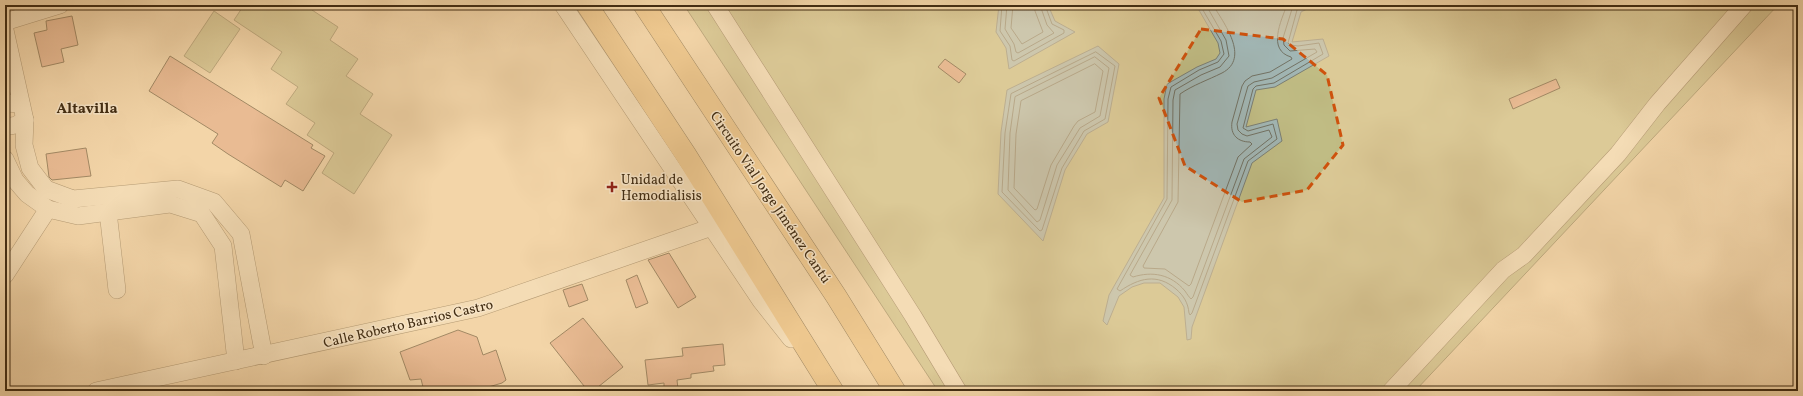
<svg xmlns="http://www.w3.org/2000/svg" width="1803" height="396" font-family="Vollkorn,serif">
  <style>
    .green { fill: #c0bc84; stroke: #81744c }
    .water { fill: #a1b6b4; stroke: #7b7f74 }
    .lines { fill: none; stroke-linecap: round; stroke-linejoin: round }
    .shore { stroke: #727264; stroke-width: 1 }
    .building { fill: #dd9c7b; stroke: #422d13 }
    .minor-casing { stroke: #6e5738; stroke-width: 18 }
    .major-casing { stroke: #422d13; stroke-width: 22 }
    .minor { stroke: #f7e4c6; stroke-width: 17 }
    .major { stroke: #eabb74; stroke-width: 21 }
    .marked { fill: none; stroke: #cf520d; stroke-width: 3; stroke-dasharray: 8 5; stroke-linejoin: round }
    .poi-dot { fill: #8f2418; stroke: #f7e4c6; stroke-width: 1.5 }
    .labels { text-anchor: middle; stroke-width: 3; stroke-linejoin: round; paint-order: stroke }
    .poi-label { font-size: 14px; fill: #422d13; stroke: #f7e4c6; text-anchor: start }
    .street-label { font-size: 14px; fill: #422d13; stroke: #f7e4c6 }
    .neighbourhood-label { font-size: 15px; font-weight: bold; fill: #422d13; stroke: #f7e4c6 }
  </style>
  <rect width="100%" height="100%" fill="#f3d6a8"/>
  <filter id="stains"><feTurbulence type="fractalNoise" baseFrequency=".005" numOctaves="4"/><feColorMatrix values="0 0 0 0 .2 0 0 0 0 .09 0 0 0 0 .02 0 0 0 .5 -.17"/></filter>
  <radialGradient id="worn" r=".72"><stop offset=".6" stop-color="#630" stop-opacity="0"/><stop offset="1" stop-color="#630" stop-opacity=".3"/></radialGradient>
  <g class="green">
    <path d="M244,5H315L312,10L338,27L330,40L358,59L346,76L373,94L360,114L392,135L354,194L322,173L334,153L307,135L315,123L286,104L298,87L271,69L282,52L234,20Z"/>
    <path d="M684,5H1778L1415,391H938Z"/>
    <path d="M214,11L240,29L210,73L184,56Z"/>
  </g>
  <g class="water">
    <path d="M999,5H1048L1055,21L1075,32L1009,69L1006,48L996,32Z"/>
    <path d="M1196,5H1315L1301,12L1292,42L1323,39L1329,56L1275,87L1256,90L1246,127L1277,119L1282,141L1252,163L1192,327L1191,339L1187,340L1184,307L1178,297L1160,283H1144L1132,287L1119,296L1107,325L1103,321L1109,295L1164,198V99L1167,84L1197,67L1216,59L1220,53L1218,43Z"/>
    <path d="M1098,46L1119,64L1108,122L1087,134L1065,170L1043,241L998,194L1001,132L1007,90Z"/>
  </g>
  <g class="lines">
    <g class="shore">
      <path d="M1002,5L1000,31L1010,46L1012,60L1014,61L1064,33V30L1052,24L1045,5"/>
      <path d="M1007,5L1005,29L1014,44L1016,52L1018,53L1054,33L1047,25L1040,5"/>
      <path d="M1013,5L1011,28L1022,44L1043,32L1035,11L1034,5"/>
      <path d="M1200,5L1221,41L1224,54L1218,62L1199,70L1171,87L1168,99L1167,199L1117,289L1120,291C1139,278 1157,273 1176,289C1184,296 1188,303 1189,313L1190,315L1192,313L1248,161L1277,139L1273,124L1248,131L1243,128L1253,89L1256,86L1274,83L1323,54L1319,43L1298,46L1291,45L1288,43L1297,10L1306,5"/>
      <path d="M1206,5L1226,40L1229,56L1220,67L1201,75L1175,90L1173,100L1172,200L1130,275L1133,277C1152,271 1171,274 1185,291C1187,294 1189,297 1191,299L1193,297L1244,159L1272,137L1269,130L1247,136L1242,134L1238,130L1237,124L1248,86L1254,82L1272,78L1317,52L1315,49L1290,51L1284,45L1283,38L1292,9L1295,5"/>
      <path d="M1213,5C1223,22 1251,58 1222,73C1208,80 1193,85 1180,94L1178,202L1143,266L1144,268L1165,269L1189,286L1191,284L1238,157L1252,144L1250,142C1238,142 1230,135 1232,122L1242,86L1245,81L1252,76L1270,72L1292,59L1291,57C1267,50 1281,21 1287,5"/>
      <path d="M1096,52L1115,66L1105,119L1084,131L1062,168L1042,230L1040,231L1002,192L1005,133L1011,94Z"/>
      <path d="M1095,57L1109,68L1100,116L1080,128L1057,165L1040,220L1037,222L1008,190L1010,133L1015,97Z"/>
      <path d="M1095,64L1103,71L1095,112L1078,121L1074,126L1051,165L1037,209L1035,210L1014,188L1016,134L1021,101Z"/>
    </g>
  </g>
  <g class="building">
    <path d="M72,16L78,45L61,49L64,62L42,67L34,33L47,30L46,21Z"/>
    <path d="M170,56L313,145L311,148L325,156L303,191L285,180L281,187L228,154L212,143L218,134L149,91Z"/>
    <path d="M945,59L966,74L959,83L938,67Z"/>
    <path d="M1556,79L1560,88L1513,109L1509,99Z"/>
    <path d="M86,148L91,176L52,180L49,177L46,154Z"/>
    <path d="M669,253L696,297L678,308L648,260Z"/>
    <path d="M637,275L648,303L636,308L626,280Z"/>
    <path d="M582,284L588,300L569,307L563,290Z"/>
    <path d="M583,318L623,367L593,391H588L550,343Z"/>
    <path d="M458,330L477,337L483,355L496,350L506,380L502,383L475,391H424L421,379L410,380L400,352Z"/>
    <path d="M723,344L725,365L713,366L714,371L691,374V378L677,380L678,389L664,390V383L648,385L645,360L683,356L682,348Z"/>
  </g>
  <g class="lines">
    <defs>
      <g id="minor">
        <path d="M563,5L761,301L791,339"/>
        <path d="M715,5L913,316L958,391"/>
        <path d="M5,22L60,5"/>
        <path d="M5,30L25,120L24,145L30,168L46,189L73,199L178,189L214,202L241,234L264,356"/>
        <path d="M5,103L21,104"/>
        <path d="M5,127L16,125L25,120"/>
        <path d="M5,159L15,180L27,194L48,209L78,216L170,204L202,214L223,246L236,361"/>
        <path d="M108,212L117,290"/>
        <path d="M5,275L48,209"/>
        <path d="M96,391L478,308L712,227"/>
        <path d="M1391,391L1503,270L1524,255L1618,154L1657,104L1744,5"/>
      </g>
      <g id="major">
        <path d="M587,5L686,155L833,391"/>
        <path d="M644,5L836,296L895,391"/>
      </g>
    </defs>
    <use href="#minor" class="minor-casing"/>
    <use href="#major" class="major-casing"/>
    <use href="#minor" class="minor"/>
    <use href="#major" class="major"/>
  </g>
  <path d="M0 0H1803V396H0ZM1201,29L1283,39L1327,75L1343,145L1307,190L1242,202L1185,166L1159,98Z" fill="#f3d6a8" fill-opacity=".55" fill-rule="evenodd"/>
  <path class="marked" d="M1201,29L1283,39L1327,75L1343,145L1307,190L1242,202L1185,166L1159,98Z"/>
  <path class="poi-dot" d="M610 181h4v4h4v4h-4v4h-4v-4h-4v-4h4z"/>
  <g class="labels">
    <g class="poi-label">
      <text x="621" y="184">Unidad de<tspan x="621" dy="16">Hemodialisis</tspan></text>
    </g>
    <g class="street-label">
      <text transform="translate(771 197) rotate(56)" y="5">Circuito Vial Jorge Jiménez Cantú</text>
      <text transform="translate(408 323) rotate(-13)" y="5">Calle Roberto Barrios Castro</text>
    </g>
    <g class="neighbourhood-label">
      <text x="87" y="113">Altavilla</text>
    </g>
  </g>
  <rect width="1803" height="396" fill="none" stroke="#f3d6a8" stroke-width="20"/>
  <rect x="6" y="6" width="1791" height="384" fill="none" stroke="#422d13" stroke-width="2"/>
  <rect x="10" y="10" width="1783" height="376" fill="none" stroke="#422d13"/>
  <rect width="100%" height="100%" filter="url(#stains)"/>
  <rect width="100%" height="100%" fill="url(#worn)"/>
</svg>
